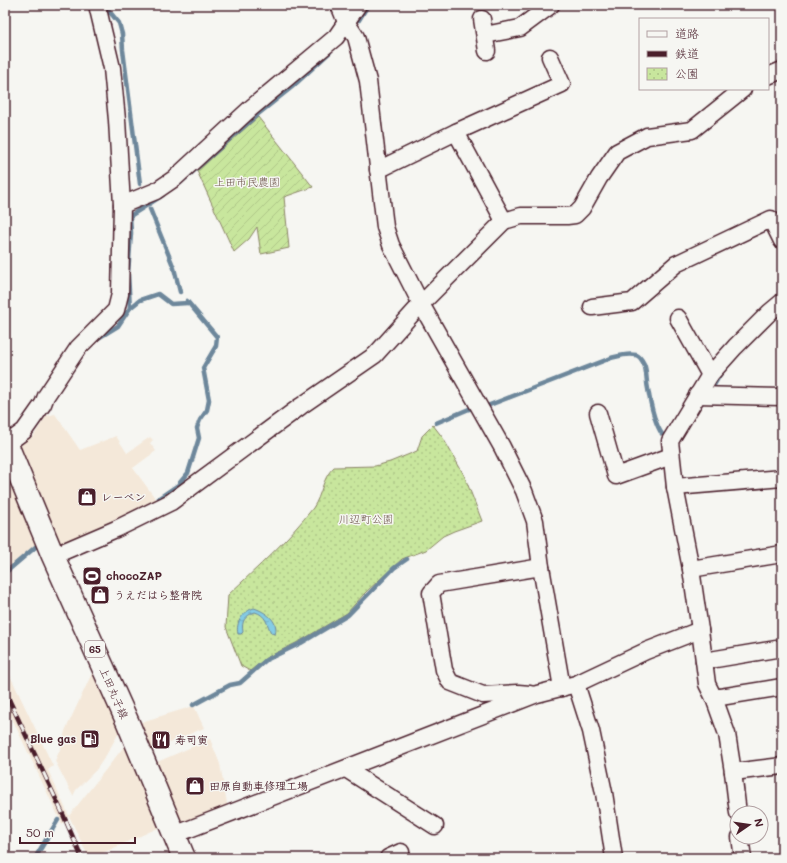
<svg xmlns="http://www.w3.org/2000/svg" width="787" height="863" font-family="Mali,'Klee One',sans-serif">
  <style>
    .built { fill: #f4e8d9 }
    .park { fill: url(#park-dots); stroke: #898264 }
    .garden { fill: url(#garden-furrows); stroke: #898264 }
    .water { fill: url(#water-ripples); stroke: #6d879b }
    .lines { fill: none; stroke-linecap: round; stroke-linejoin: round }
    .stream { stroke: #6d879b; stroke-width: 4.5 }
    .street-casing { stroke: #4a1f2b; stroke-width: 19 }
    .primary-casing { stroke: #4a1f2b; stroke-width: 25 }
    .street { stroke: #f6f6f2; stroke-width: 16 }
    .primary { stroke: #f6f6f2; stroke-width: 22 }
    .rail-casing { stroke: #4a1f2b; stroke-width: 4.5 }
    .rail { stroke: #f6f6f2; stroke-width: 3; stroke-dasharray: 9; stroke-linecap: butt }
    .labels { text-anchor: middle; stroke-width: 3; stroke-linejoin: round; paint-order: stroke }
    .shield { fill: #f6f6f2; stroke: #7e6067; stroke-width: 1 }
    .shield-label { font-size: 10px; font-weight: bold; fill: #4a1f2b }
    .park-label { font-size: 11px; fill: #6a5148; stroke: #f6f6f2 }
    .poi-label { font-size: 11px; font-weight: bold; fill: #4a1f2b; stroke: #f6f6f2; text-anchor: start }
    .street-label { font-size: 11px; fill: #4a1f2b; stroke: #f6f6f2 }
  </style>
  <defs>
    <pattern id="park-dots" width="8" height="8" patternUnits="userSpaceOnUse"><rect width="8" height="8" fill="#c8e69d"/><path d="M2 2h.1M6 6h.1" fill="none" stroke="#adc587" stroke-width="1.8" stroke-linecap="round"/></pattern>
    <pattern id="garden-furrows" width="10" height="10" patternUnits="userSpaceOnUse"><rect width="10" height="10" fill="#c8e69d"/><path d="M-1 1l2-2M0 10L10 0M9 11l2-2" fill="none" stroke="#adc587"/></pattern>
    <pattern id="water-ripples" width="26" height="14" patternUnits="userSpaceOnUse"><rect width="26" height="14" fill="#84cce5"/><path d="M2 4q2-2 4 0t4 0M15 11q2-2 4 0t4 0" fill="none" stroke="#74afc5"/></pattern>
  </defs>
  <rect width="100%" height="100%" fill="#f6f6f2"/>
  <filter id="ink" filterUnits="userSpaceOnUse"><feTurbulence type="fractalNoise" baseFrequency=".025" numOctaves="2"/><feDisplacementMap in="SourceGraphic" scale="8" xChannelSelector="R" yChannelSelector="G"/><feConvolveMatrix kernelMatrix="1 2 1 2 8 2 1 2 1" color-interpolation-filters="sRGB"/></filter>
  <g filter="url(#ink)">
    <g class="built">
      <path d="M55,414L80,450L116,436L127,453L150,437L153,440L150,443L156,451L133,468L158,502L113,524L59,545L16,443L33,437L46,416Z"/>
      <path d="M5,473L7,474L37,543L5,572Z"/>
      <path d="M5,660L7,665L6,667L53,766L48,770L69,816L126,744L160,827L92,858H89L69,816L62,824L5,704Z"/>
      <path d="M94,669L120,731L105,757L96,770L76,790L73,796L55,761L61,747L65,731Z"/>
      <path d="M194,706L204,728L150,751L138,723Z"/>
      <path d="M210,739L220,764L228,809L182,826L155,763Z"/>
    </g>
    <path class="park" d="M433,425L443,438L464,475L482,521L454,531L443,536L426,550L402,559L365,593L347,613L300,641L266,658L250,671L241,666L226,627L228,595C258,567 288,540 313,508C322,495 322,478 334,467L375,466L390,462L417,451L422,436Z"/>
    <path class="garden" d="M258,117L313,187L284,197L289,248L261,254L257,227L249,239L234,252L197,171Z"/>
    <path class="water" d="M254,608C264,611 280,621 275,634L271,633C267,624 266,615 255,612C245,616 241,621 243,632L241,634H238C235,622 244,611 254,608Z"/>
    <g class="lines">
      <g class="stream">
        <path d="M104,5L119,23L122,34L123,50L140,184"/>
        <path d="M359,20L368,5"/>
        <path d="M179,184L257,115L292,87L330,52"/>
        <path d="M150,209L174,268L180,292"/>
        <path d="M130,308L140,300L158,294L171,304L188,303"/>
        <path d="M95,340L118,326L130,308L128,274L131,233L130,216L163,195"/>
        <path d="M713,387L721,373"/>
        <path d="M436,423L469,409L487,406L611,358C619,356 627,353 636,355C640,356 642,360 644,364C647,371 646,380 648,389C650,401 655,424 662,434"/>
        <path d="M159,498L178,485L188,473L199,438L197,428L200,420L207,410L209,400L203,368L216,346L217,337L187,301"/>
        <path d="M5,573L39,544"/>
        <path d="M193,705L230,685L240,683L266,660L301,643L348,615L394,568L407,559"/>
        <path d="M35,858L58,820"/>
      </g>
      <defs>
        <g id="street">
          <path d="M339,5L346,22L356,37L368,81L385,227L391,245L421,304L502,447L524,491L535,521L541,567L562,688"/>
          <path d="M482,19L487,51"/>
          <path d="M485,35L520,28L551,5"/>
          <path d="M768,76L782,70"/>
          <path d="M456,132L504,221"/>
          <path d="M378,170L456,132L562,84L550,57"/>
          <path d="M122,205L156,191L175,178L251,108L336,37L358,5"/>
          <path d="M592,307L632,302L676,264L771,219L782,241"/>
          <path d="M678,318L710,375"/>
          <path d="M697,395L782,397"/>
          <path d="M598,413L616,476L671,456"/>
          <path d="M5,445L24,431L43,404L46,396L78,348L116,310L120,294L122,205L117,120L112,68L97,5"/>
          <path d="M675,487L782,478"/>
          <path d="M53,556L116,529L171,502L301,406L375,355L421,304L504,221L521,216H567L575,215L582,208L599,178L617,152L647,136L692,130L743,89"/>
          <path d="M691,569L782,554"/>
          <path d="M704,661L782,648"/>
          <path d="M576,684L591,731L604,793L614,858"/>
          <path d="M530,694L518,693L483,695L450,682L444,670L431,593L439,584L541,567"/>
          <path d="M714,698L782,687"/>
          <path d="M346,769L435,826"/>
          <path d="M733,772L782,766"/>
          <path d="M738,813L733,772L727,734L714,698L707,684L700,630L691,569L675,487L670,441L710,375L735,347L770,312L782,302"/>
          <path d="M174,835L537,694L576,684L646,651L700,630"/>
          <path d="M740,837L743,858"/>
          <path d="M388,858L401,852"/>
        </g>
        <path id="primary" d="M5,440L53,556L128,723L184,858"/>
      </defs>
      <use href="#street" class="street-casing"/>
      <use href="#primary" class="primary-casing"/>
      <use href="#street" class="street"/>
      <use href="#primary" class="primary"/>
      <defs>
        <path id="rail" d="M5,691L62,812L82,858"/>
      </defs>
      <use href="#rail" class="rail-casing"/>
      <use href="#rail" class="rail"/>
    </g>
  </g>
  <defs>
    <symbol id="shop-square" viewBox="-11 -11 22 22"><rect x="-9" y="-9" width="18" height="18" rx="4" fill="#4a1f2b" stroke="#f6f6f2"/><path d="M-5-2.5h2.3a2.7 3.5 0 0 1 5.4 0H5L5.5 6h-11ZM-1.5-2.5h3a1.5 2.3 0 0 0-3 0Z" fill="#fff"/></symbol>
    <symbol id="stadium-square" viewBox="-11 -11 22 22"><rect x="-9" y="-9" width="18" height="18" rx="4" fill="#4a1f2b" stroke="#f6f6f2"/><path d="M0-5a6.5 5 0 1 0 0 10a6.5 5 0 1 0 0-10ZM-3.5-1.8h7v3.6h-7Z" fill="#fff"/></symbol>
    <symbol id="fuel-square" viewBox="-11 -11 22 22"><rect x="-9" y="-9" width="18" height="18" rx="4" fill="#4a1f2b" stroke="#f6f6f2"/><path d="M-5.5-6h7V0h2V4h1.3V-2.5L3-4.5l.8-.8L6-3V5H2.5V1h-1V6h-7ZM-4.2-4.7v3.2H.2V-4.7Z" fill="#fff"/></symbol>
    <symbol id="restaurant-square" viewBox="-11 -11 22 22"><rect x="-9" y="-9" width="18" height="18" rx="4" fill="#4a1f2b" stroke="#f6f6f2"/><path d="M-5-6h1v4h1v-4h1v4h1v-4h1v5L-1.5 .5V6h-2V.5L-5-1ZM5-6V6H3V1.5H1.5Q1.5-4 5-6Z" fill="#fff"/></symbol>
  </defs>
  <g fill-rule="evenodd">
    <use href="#shop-square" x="76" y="486" width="22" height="22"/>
    <use href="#stadium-square" x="81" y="565" width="22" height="22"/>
    <use href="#shop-square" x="89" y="584" width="22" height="22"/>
    <use href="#fuel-square" x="79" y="728" width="22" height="22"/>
    <use href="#restaurant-square" x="150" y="729" width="22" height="22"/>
    <use href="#shop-square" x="184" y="775" width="22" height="22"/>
  </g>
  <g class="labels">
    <rect class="shield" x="85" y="641" width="20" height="16" rx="3"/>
    <g class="shield-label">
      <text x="95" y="653">65</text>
    </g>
    <g class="park-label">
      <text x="247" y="186">上田市民農園</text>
      <text x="366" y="523">川辺町公園</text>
    </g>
    <g class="poi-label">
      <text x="101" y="501">レーベン</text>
      <text x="106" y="580">chocoZAP</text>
      <text x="114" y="599">うえだはら整骨院</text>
      <text x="76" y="743" text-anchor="end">Blue gas</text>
      <text x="175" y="744">寿司寅</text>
      <text x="209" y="790">田原自動車修理工場</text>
    </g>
    <g class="street-label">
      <text transform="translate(114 693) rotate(66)" y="4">上田丸子線</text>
    </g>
  </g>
  <rect width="787" height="863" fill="none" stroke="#f6f6f2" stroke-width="20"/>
  <rect x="10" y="10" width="767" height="843" fill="none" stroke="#4a1f2b" stroke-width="1.5" filter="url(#ink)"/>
  <rect x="639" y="18" width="130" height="72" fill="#f6f6f2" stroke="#b1a0a2"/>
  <rect x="647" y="31" width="20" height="6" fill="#f6f6f2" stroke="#b1a0a2"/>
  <text x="675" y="38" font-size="12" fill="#4a1f2b">道路</text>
  <rect x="647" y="51" width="20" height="6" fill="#4a1f2b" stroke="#b1a0a2"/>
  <text x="675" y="58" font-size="12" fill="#4a1f2b">鉄道</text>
  <rect x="647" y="68" width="20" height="12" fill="url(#park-dots)" stroke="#b1a0a2"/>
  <text x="675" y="78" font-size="12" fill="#4a1f2b">公園</text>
  <g transform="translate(749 825) rotate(77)"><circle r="19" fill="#f6f6f2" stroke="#b1a0a2"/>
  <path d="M0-3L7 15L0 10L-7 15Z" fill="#4a1f2b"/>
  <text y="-6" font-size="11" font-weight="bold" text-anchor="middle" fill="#4a1f2b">N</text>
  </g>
  <path d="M20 837v6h115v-6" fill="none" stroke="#4a1f2b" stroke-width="2"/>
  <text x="26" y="837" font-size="12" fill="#4a1f2b" stroke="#f6f6f2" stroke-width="3" paint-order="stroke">50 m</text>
</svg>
